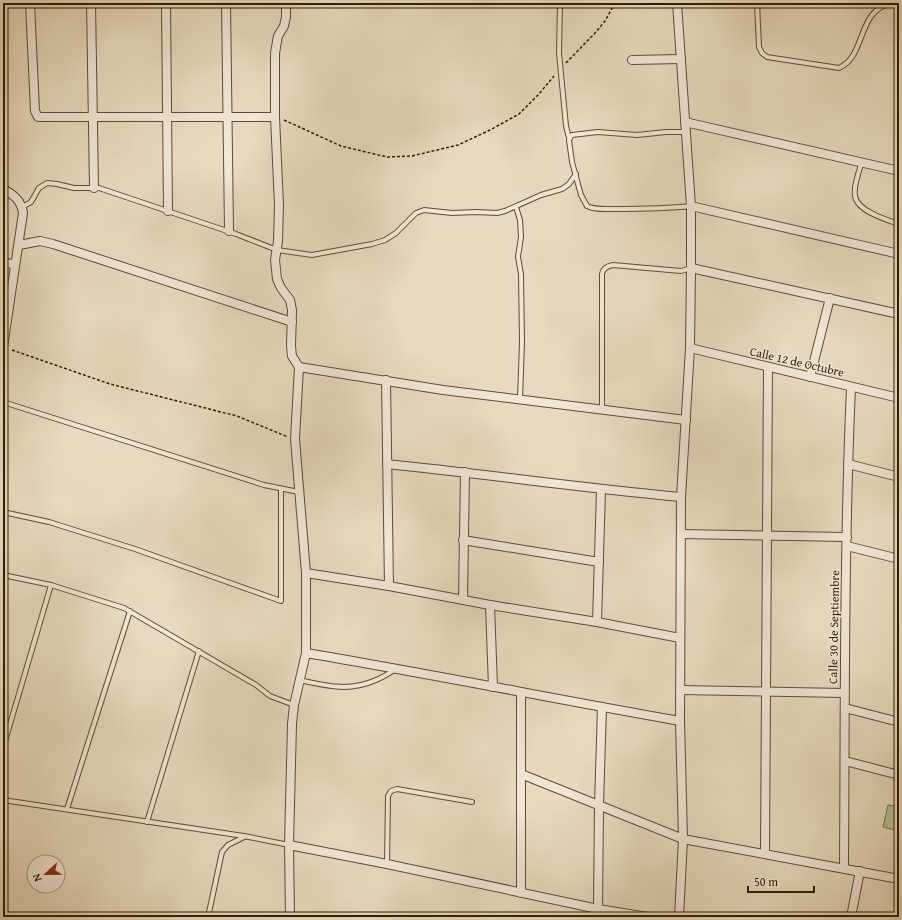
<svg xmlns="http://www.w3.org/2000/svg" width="902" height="920" font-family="'Gentium Book Plus',serif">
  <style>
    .green { fill: #b3c095; stroke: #736e4a }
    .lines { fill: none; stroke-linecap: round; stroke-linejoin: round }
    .lane-casing { stroke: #604c30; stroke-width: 6 }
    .street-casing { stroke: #604c30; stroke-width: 10 }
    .path { stroke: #331c00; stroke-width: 1.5; stroke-dasharray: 3 2; stroke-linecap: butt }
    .lane { stroke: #f0e7d6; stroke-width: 4 }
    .street { stroke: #f0e7d6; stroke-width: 8 }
    .labels { text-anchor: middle; stroke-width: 3; stroke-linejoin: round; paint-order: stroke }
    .street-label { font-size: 12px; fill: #331c00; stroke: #f0e7d6 }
  </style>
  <rect width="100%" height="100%" fill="#e8dac0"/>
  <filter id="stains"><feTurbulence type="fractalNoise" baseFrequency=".005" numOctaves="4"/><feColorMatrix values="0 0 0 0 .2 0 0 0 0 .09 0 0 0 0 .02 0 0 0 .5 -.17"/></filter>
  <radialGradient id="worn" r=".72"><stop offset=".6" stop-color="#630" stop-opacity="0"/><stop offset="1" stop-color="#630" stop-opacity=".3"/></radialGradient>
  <path class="green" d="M888,805L899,807V831L883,827Z"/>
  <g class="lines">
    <defs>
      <g id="lane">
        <path d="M560,3L559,53L566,126L569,138"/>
        <path d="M757,3L759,47L762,53L767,57L839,68C867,56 856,9 893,3"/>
        <path d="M685,132H666L637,135L598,132L572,135L569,140L572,162L581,195L587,206C595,210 604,209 612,209C638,209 665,209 691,206"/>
        <path d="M862,162C859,171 853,187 855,196C857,211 887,220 899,224"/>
        <path d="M22,207L31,202L39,188L47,183L57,184L74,188H99L236,234L277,250L312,255L372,244L385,240L396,233L416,213L424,210L452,213L476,212L497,213L505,211L541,195L562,189L569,184L576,174"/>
        <path d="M516,207L520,220L521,237L518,257L521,274L522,342L520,399"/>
        <path d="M3,402L264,485L299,492"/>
        <path d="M602,410V274C603,268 607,266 613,265L681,271L691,268"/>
        <path d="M3,512L49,522L135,549L281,601V489"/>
        <path d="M3,575L51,585L124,608L256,685L270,696L294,705"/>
        <path d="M299,680C327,686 349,692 376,680C383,677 389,674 395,669"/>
        <path d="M3,748L51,585"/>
        <path d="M3,800L244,836L289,845"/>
        <path d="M67,809L130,611"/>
        <path d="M147,822L199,651"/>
        <path d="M387,864L388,796L391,791L397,789L472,802"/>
        <path d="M61,915L71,917"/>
        <path d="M208,917L222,852L228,845L244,837"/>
      </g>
      <g id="street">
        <path d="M30,3L35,111L38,117H275"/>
        <path d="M91,3L94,188"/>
        <path d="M166,3L168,211"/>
        <path d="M226,3L229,231"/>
        <path d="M286,3V17L284,26L278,36L275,53V117L279,205L278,241L275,260L277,279L281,288L290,300L292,310L291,346L292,356L299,367L295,439L306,573V653L294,705L292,724L289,845L290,917"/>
        <path d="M677,3L691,206V268L690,348L681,497L680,721L683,839L679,917"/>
        <path d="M632,60L681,59"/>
        <path d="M685,122L899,171"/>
        <path d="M3,189C14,195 21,200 23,213L3,347"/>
        <path d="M691,206L899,254"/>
        <path d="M19,245L40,241L53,244L292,322"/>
        <path d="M3,263L15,264"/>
        <path d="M691,268L899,314"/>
        <path d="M690,348L899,398"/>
        <path d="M299,367L443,390L686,420"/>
        <path d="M810,377L830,298"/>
        <path d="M386,380L389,586"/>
        <path d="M387,464C485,474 583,488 681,497"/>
        <path d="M848,464L899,477"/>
        <path d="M681,534L847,537"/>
        <path d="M463,540L599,562"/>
        <path d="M847,546L899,559"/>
        <path d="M306,573L389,586L490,605L597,622L680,638"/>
        <path d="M463,600L465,472"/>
        <path d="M490,605L493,687"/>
        <path d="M597,622L601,490"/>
        <path d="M306,653C431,674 555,699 680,721"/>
        <path d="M680,690L844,693"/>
        <path d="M521,692V893"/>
        <path d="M845,708L899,722"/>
        <path d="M845,761L899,775"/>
        <path d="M521,774L683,839L899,879"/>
        <path d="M289,845L387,864L598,909L648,917"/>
        <path d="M765,854L768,367"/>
        <path d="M844,868C845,708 844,547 851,387"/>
        <path d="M598,909L599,805L602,707"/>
        <path d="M851,917L860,871"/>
      </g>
    </defs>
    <use href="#lane" class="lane-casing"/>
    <use href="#street" class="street-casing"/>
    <g class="path">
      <path d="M566,63L596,32L605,21L615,3"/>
      <path d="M284,120L341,146L387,157L412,156L458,145L490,130L519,114L538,95L554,76"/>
      <path d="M12,350L110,384L237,416L288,437"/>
    </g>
    <use href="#lane" class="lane"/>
    <use href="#street" class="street"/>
  </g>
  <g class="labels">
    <g class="street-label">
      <text transform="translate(797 362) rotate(13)" y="4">Calle 12 de Octubre</text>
      <text transform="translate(834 627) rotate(-89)" y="4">Calle 30 de Septiembre</text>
    </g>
  </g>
  <rect width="902" height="920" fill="none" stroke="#e8dac0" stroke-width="16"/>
  <rect x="4" y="4" width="894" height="912" fill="none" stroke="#331c00" stroke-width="2"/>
  <rect x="8" y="8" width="886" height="904" fill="none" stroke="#331c00"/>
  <g transform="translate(46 874) rotate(248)"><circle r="19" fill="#f0e7d6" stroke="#a49680"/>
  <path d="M0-3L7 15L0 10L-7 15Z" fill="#8f2418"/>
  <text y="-6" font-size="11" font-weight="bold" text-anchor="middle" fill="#331c00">N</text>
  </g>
  <path d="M748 886v6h66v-6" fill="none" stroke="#331c00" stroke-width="2"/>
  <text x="754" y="886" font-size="12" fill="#331c00" stroke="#f0e7d6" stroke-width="3" paint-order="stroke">50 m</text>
  <rect width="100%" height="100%" filter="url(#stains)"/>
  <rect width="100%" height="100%" fill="url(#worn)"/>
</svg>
